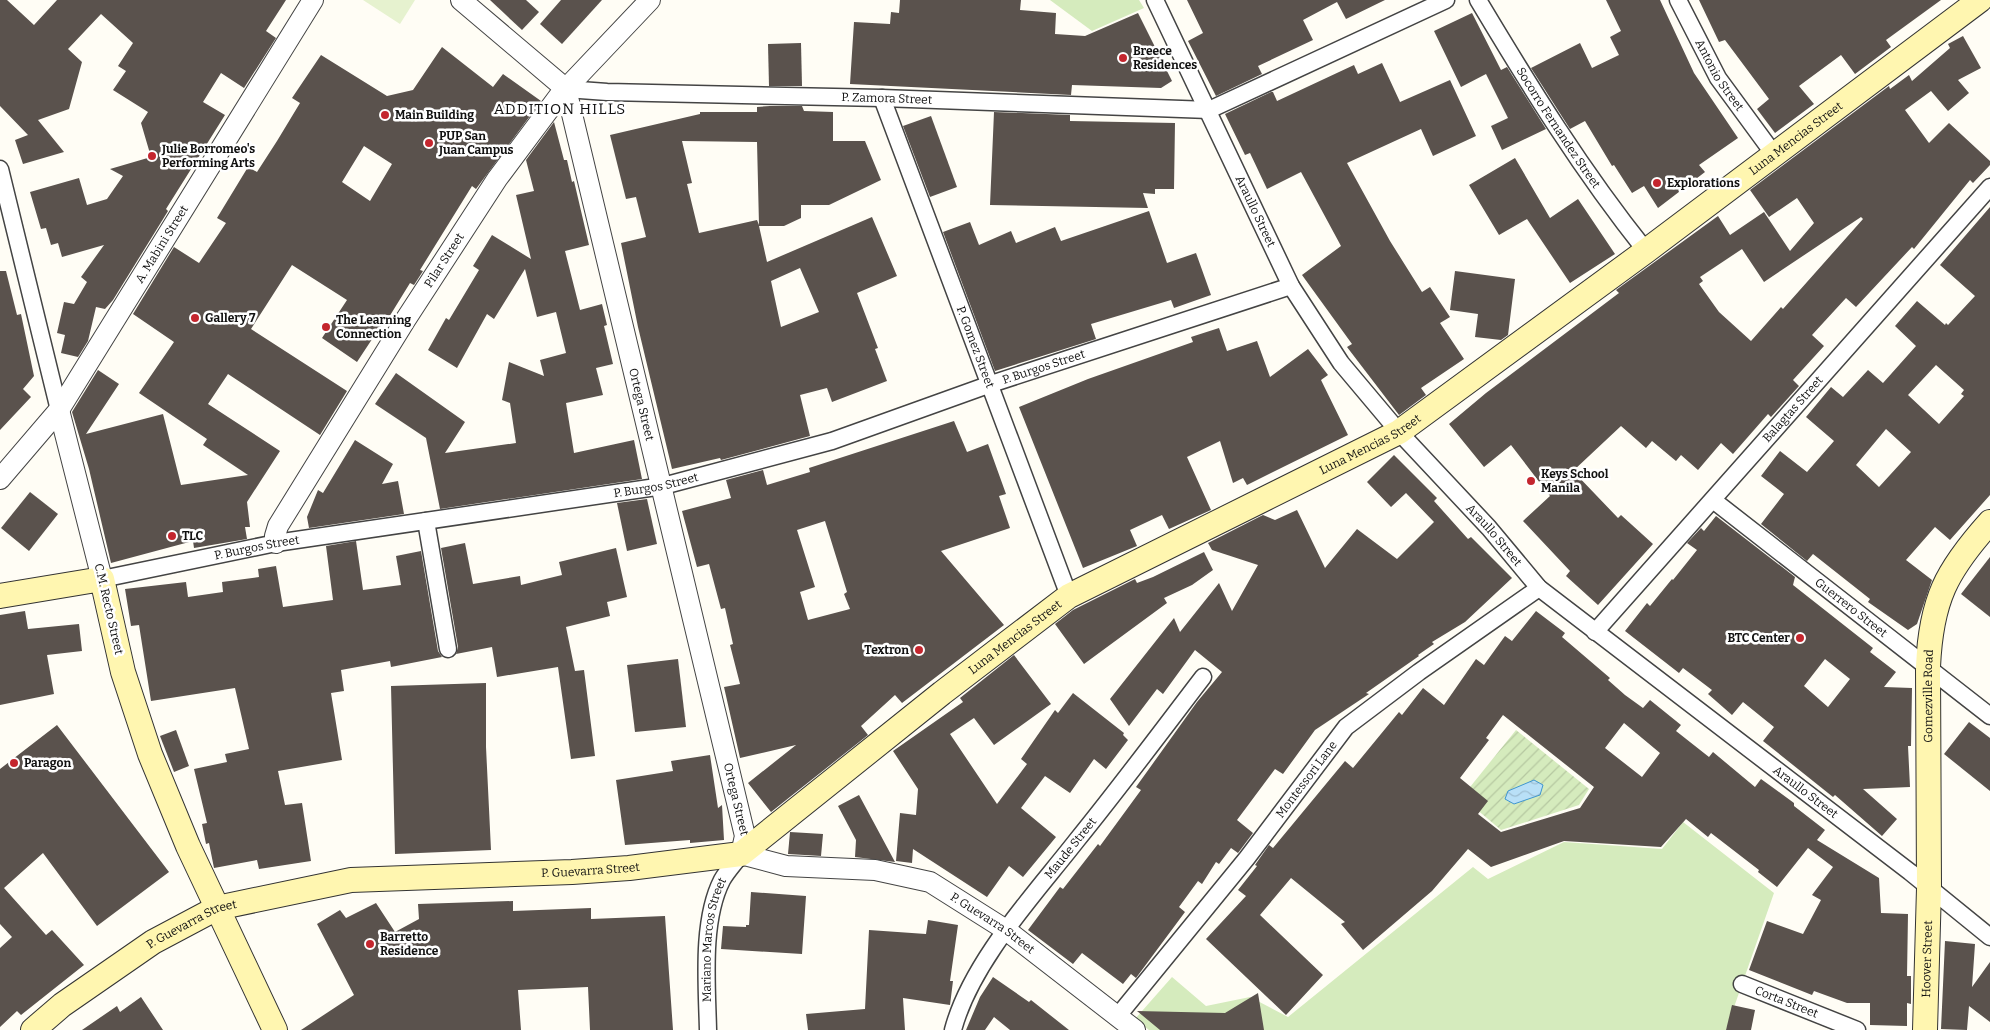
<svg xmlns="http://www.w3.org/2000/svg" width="1990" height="1030" font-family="Bitter,serif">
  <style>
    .grass { fill: #d5ebbd }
    .garden { fill: url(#garden-furrows) }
    .pitch { fill: #e6f2cf }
    .water { fill: url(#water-waves); stroke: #3f96cf }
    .building { fill: #5a524d; fill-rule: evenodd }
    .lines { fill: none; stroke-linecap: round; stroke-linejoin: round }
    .minor-casing { stroke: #444; stroke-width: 19 }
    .tertiary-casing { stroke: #444; stroke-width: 22 }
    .secondary-casing { stroke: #333; stroke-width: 26 }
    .minor { stroke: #fff; stroke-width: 16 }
    .tertiary { stroke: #fff; stroke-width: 20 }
    .secondary { stroke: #fff6b0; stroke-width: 24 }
    .poi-dot { fill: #c4262e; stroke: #fff; stroke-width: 2 }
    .labels { text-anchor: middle; stroke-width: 5; stroke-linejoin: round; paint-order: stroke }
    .poi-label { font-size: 12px; font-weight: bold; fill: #111; stroke: #fff; text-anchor: start }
    .street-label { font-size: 12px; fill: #111; stroke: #fff }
    .quarter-label { font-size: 15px; letter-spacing: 1px; fill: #111; stroke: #fff }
  </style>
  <defs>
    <pattern id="garden-furrows" width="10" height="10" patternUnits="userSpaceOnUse" patternTransform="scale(1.25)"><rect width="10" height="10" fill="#d5ebbd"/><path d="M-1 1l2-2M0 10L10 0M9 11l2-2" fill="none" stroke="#b6c8a1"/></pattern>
    <pattern id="water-waves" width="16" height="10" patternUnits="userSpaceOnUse" patternTransform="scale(1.25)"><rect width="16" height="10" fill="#b9e0f7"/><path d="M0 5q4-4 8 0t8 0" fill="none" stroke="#9ebfd3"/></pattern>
  </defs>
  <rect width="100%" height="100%" fill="#fffdf5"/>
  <g class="grass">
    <path d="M1050,0H1139L1144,8L1092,31Z"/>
    <path d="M1683,822L1774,893L1726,1030H1149L1135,1019L1172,977L1206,1006L1250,997L1288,1017L1473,867L1488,879L1564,842L1662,849Z"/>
  </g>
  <path class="garden" d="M1516,730L1589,789L1579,805L1501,830L1462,797Z"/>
  <path class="pitch" d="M363,0H415L400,24Z"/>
  <path class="water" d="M1534,780L1543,785L1540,795L1514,804L1505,799L1508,791Z"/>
  <g class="building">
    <path d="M0,0H7L34,25L57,0H286L266,31L276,38L244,88L221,73L203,102L225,115L166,209L168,211L113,300L105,309L96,307L88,341L78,357L61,353L65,335L57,333L64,302L74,304L87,282L81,277L104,245L62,257L58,243L51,245L46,228L41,229L30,192L79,178L87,205L107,199L123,176L110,169L151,157L141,123L148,112L113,90L126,71L118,66L133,43L101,14L68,49L82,62L69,109L38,120L64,152L23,164L15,140L28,135L0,106Z"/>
    <path d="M490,0H526L539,12L522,30Z"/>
    <path d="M561,0H602L562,44L540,24Z"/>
    <path d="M900,0H1021L1020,10L1056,13L1055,34L1085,36L1138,13L1172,81L1161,88L1072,85L1071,95L850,84L854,22L890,24L891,12L899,13Z"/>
    <path d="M1187,0H1385L1346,19L1337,2L1303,20L1313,40L1258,66L1262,74L1216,96L1188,41L1203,33Z"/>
    <path d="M1606,0H1660L1694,73L1738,138L1699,165L1705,172L1658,208L1644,186L1632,193L1614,165L1612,166L1585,121L1570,129L1531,68L1580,43L1592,68L1619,55L1610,37L1621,31Z"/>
    <path d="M1699,0H1941L1886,40L1891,47L1855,74L1841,55L1799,86L1814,104L1775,133L1757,109L1769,99L1725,40L1719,42Z"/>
    <path d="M1472,13L1501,70L1507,67L1546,129L1502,150L1491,126L1508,118L1486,74L1461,87L1434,31Z"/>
    <path d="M1963,36L1981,68L1958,80L1969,93L1948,111L1931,91L1905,110L1929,143L1949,123L1990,161V165L1973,183L1970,180L1914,249L1912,247L1856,307L1846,298L1812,335L1824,346L1793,380L1799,386L1771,417L1768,414L1733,454L1721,443L1698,470L1681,455L1676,461L1652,441L1646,448L1621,426L1573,471L1618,518L1621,515L1653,544L1598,605L1566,576L1570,571L1523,521L1550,496L1511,445L1484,467L1449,424L1486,393L1619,293L1616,290L1718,216L1730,235L1764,212L1790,251L1814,223L1797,198L1769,217L1750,190L1889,86L1890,89L1909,75L1912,81L1950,48L1948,44ZM1861,217L1863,219L1783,309L1781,307L1751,341L1719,312L1699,284L1703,281L1700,277L1742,249L1764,282Z"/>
    <path d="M801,43L802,86H769L768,44Z"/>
    <path d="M442,47L493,87L503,74L541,101L476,189L472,186L420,270L423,271L414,285L410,283L386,322L384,321L357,362L322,338L347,300L292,265L251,329L347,391L320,435L228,374L208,404L280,451L247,502L250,527H245L247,539L194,548L193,541L111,563L89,469L72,412L98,370L119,384L86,434L163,414L181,485L248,475L203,445L207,439L139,393L174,342L133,314L174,247L199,263L226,223L217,218L248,167L257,172L277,141L300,103L292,98L321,55L387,96L413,90ZM364,146L392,164L370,201L342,182Z"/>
    <path d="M1382,63L1400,102L1450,80L1476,136L1433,156L1421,129L1347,163L1390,241L1422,292L1430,287L1450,317L1440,323L1464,359L1421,388L1426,395L1399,415L1347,347L1352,344L1302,275L1341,246L1301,172L1267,189L1250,153L1245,155L1225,114L1271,92H1273L1277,101L1354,65L1358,74Z"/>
    <path d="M770,106H802L804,111L833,112V141H865L881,180L829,205H801V218L784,226H759L767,262L872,217L897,276L857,293L878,348L875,349L887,381L832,402L827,388L800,395L810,436L721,460L720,458L672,469L638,327L621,243L646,237L636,197L626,199L610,135L700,114V112H757V107ZM682,141L757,142L759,225L757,220L699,233L687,184L692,183ZM800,268L819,312L781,327L771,281Z"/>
    <path d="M994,112L1070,115V121L1175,123L1174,189H1155V194L1143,193L1148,208L990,205Z"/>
    <path d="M931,116L957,187L930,197L903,126Z"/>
    <path d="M554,122L564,160H567L572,182L574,181L589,245L565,251L580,310L602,304L607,325L604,326L613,364L596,368L603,395L566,403L574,453L634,440L642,479L440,509L426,438L375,404L396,373L465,422L445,453L516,443L510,403L502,400L509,362L544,376L540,360L566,353L556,312L537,317L525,269L494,319L487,314L457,368L428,350L446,318L449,320L479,270L473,266L492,235L531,259L516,195L534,191L526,160Z"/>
    <path d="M1515,158L1550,218L1578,199L1615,254L1570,283L1527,219L1499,235L1469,185Z"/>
    <path d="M1990,207V495L1950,540L1935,527L1906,560L1932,580L1917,624L1908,630L1868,602L1870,599L1813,554L1807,561L1761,524L1784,494L1761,476L1780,451L1807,472L1834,441L1806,417L1831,387L1843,397L1868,370L1883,383L1916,346L1895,326L1917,301L1945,325L1946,323L1948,325L1975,296L1940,265ZM1936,365L1964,390L1961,394L1964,396L1939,424L1908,395ZM1886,429L1911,452L1879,487L1856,465Z"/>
    <path d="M1149,211L1167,263L1196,253L1211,295L1174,308L1171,300L1091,324L1096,339L995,371L943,232L970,222L979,245L1011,231L1016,243L1055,227L1061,241Z"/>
    <path d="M0,271H6L17,315L21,314L34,376L23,389L31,397L0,430Z"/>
    <path d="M1455,271L1515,279L1508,335L1501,340L1475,337L1478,314L1450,310Z"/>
    <path d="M1219,328L1227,351L1257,341L1270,377L1308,349L1328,375L1321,380L1348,435L1247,485L1243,478L1233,483L1220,441L1187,457L1211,510L1169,529L1162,515L1130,530L1137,546L1083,568L1019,407L1088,379L1193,342L1191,337Z"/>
    <path d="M954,421L967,452L988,444L1006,494L999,496L1010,528L941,551L1004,625L902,703L895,695L861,726L868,735L771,812L748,783L796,745L740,758L724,687L740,684L730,645L733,644L725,608L721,609L709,564L697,567L682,511L731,498L726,480L763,470L767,485L810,472L809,468ZM825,521L847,592L844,594L850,609L808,620L800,592L815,587L797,530Z"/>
    <path d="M355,440L393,464L382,484L398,481L404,514L309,528L307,517L318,490L323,493Z"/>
    <path d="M1394,455L1437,498L1434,501L1468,539L1471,537L1512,578L1465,622L1432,642L1434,644L1418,655L1419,656L1366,693L1369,694L1315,730L1283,774L1275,769L1237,820L1253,833L1238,853L1231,848L1219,864L1216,862L1202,884L1198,881L1179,907L1185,912L1136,978L1131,974L1123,984L1082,953L1073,964L1028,930L1060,887L1063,889L1098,844L1100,846L1141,790L1136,787L1197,702L1222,672L1195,650L1163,694L1157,689L1129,726L1110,699L1174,618L1180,632L1219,583L1232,611L1258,565L1212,550L1208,543L1263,515L1275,520L1297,510L1325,568L1357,529L1397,559L1434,522L1406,493L1391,507L1367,482Z"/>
    <path d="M30,492L58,514L29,551L1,528Z"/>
    <path d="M647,499L657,544L627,551L617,503Z"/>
    <path d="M1716,516L1795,577L1793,585L1873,648L1870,652L1896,672L1884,687L1912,688L1911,746H1908L1910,787L1863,789L1897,819L1882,836L1835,795L1833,797L1763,741L1774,727L1743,702L1732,715L1708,694L1712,690L1683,668L1679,673L1625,631L1647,603L1650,606L1672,579L1673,580L1697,550L1687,543L1701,528L1704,531ZM1825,659L1850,679L1828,707L1804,686Z"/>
    <path d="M356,541L363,590L401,585L396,556L421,551L438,651L442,657L391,667L390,661L341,670L344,691L331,693L342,760L278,771L285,805L302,803L311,861L259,869L257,860L214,868L209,843L206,844L202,824L207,823L194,769L227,762L225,754L249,749L235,688L151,701L139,625L131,626L125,589L186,582L188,597L223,592L222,582L259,577L258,569L276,566L283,607L333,600L326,546Z"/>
    <path d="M465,543L473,584L520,576L521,585L562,575L559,562L616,548L627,597L607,602L610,616L566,627L575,671L584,670L595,756L571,759L558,667L497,677L492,647L456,654L458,647L441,548Z"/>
    <path d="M1204,552L1213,570L1192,585L1164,598L1167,603L1084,664L1055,624L1073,610L1135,579L1137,583L1153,577Z"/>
    <path d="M1990,557V617L1961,594Z"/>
    <path d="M25,611L28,629L79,624L82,651L47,655L54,694L0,705V615Z"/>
    <path d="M1536,611L1565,633L1562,637L1610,678L1608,680L1625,695L1643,708L1650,700L1681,725L1676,731L1709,757L1713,752L1755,787L1761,779L1794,803V806L1825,830L1817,840L1879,878L1881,913L1908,914L1907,976H1911V1004L1907,1003V1026L1870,1025V1003H1847L1814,991L1812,995L1749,970L1767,921L1803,934L1821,900L1812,895L1833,867L1808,848L1777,887L1758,872L1759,870L1711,833L1708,837L1686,819L1661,847L1564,841L1491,867L1468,849L1432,891L1363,950L1341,924L1345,922L1291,878L1260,915L1323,975L1286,1015L1206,939L1246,896L1238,890L1257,866L1255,865L1269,845L1273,848L1345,761L1353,768L1399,712L1402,715L1423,688L1444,705L1476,659L1484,665L1505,636L1512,641ZM1503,715L1594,787L1580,808L1501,832L1478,814L1488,801L1460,778L1489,740L1486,738ZM1624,723L1660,753L1642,777L1605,748Z"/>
    <path d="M1014,655L1051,704L994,745L974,718L950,734L997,804L1027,764L1021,759L1055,710L1058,713L1073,693L1124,733L1123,735L1128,740L1106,769L1094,759L1070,793L1045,776L1021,808L1056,837L1023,877L1009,866L987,897L913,849L912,863L896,861L900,813L916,815L918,789L893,751L963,702L960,698Z"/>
    <path d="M678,659L686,727L635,732L627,665Z"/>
    <path d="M486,683V747L491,850L395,854L391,686Z"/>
    <path d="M1969,722L1990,738V791L1944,754Z"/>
    <path d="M57,725L169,872L97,926L43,853L4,888L46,935L52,930L84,965L21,1015L17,1011L0,1027V948L12,937L0,924V769Z"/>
    <path d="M176,730L189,766L174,772L160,736Z"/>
    <path d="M710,755L718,808L722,805L724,840L690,843V840L625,845L616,780L673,771L671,761Z"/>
    <path d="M859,795L895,862L855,857L856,840L838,806Z"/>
    <path d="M790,832L823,834L821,856L788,854Z"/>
    <path d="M751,892L806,896L802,954L721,949L723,926L746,927V925H749Z"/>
    <path d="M513,901V911L591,908V919L665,916L673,1030H590L588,987L518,990L521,1030H301L354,995L317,924L340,910L346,918L376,903L395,932L419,919L418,904Z"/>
    <path d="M928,920L958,925L950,981H953L950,1005L903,998L905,1030H808L806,1014L865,1009L869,930L926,934Z"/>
    <path d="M1945,941L1975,944L1972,987L1990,962V1022L1969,1006L1967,1030L1941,1029Z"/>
    <path d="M993,977L1029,1002L1031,1000L1069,1030H1010L994,1017L985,1030H966L980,997Z"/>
    <path d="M1258,993L1264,1030H1160L1137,1011L1225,1013Z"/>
    <path d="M141,997L163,1030H82L117,1006L120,1012Z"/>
    <path d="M1732,1005L1755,1010L1751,1030H1726Z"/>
  </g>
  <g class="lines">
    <defs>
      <g id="minor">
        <path id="s1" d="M1155,0L1291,286L1341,363L1399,432L1489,528L1539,588L1910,872L1990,937"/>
        <path id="s2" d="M1478,0C1530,87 1582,171 1646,251"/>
        <path id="s3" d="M1678,0L1718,78L1773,153"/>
        <path id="s4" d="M566,89L607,92L882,98L1209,110L1446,0"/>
        <path id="s5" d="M882,98L1069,596"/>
        <path d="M0,169L59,410"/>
        <path id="s6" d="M1713,500L1990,716"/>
        <path d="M426,521L448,649"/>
        <path id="s7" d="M102,579L276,543L663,486L832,441L988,385L1291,286"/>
        <path id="s8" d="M1595,632L1990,187"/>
        <path id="s9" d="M1742,984L1857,1030"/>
        <path id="s10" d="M1117,1017L1247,858L1346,727L1419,672L1539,588"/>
        <path id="s11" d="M708,1030C707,985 701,921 722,880C727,871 735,863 741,854"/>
        <path id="s12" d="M953,1030C971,962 1034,895 1077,840C1120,787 1161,732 1203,677"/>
      </g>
      <g id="tertiary">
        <path id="s13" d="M461,0L566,89L745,836L741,854L786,866L875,870L930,882L1006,930L1135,1030"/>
        <path d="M59,410L102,579"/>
        <path id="s14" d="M0,479L59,410L313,0"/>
        <path id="s15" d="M276,543L275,536L278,526L406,319L497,179L559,96L650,0"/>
      </g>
      <g id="secondary">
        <path d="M0,596L102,579L123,672L150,754L188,846L275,1030"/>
        <path id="s16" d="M33,1030L62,1005L153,942L217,908L351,880L572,872L629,868L741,854L942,693L1069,596L1399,432L1646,251L1980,0"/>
        <path id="s17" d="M1925,1030L1929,888L1928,667C1931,600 1946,571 1990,522"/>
      </g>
    </defs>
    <use href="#minor" class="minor-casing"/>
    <use href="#tertiary" class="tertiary-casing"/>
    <use href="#secondary" class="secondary-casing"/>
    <use href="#minor" class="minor"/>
    <use href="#tertiary" class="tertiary"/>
    <use href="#secondary" class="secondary"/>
  </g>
  <g class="poi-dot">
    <circle cx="1123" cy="58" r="5"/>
    <circle cx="385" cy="115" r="5"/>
    <circle cx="429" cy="143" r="5"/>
    <circle cx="152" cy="156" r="5"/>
    <circle cx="1657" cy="183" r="5"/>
    <circle cx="195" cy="318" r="5"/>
    <circle cx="326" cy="327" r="5"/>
    <circle cx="1531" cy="481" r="5"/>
    <circle cx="172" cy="536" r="5"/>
    <circle cx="1800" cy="638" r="5"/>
    <circle cx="919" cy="650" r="5"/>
    <circle cx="14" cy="763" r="5"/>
    <circle cx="370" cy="944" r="5"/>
  </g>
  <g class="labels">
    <g class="poi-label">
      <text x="1133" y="55">Breece<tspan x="1133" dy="14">Residences</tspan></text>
      <text x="395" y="119">Main Building</text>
      <text x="439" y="140">PUP San<tspan x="439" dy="14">Juan Campus</tspan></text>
      <text x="162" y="153">Julie Borromeo's<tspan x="162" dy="14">Performing Arts</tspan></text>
      <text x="1667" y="187">Explorations</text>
      <text x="205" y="322">Gallery 7</text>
      <text x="336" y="324">The Learning<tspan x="336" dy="14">Connection</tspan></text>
      <text x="1541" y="478">Keys School<tspan x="1541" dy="14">Manila</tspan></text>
      <text x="182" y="540">TLC</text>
      <text x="1790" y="642" text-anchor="end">BTC Center</text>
      <text x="909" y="654" text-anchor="end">Textron</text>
      <text x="24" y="767">Paragon</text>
      <text x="380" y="941">Barretto<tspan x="380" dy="14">Residence</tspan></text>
    </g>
    <g class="street-label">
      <text dy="4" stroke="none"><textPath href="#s3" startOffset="86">Antonio Street</textPath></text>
      <text dy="4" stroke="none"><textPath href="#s4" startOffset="321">P. Zamora Street</textPath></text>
      <text dy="4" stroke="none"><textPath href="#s2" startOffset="151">Socorro Fernandez Street</textPath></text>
      <text dy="4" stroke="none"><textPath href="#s16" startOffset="2029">Luna Mencias Street</textPath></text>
      <text dy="4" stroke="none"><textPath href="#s1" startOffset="234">Araullo Street</textPath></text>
      <text dy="4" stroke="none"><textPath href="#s14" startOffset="286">A. Mabini Street</textPath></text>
      <text dy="4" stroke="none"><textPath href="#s15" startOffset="331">Pilar Street</textPath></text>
      <text dy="4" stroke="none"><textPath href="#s5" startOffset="266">P. Gomez Street</textPath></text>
      <text dy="4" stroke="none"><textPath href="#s7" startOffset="968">P. Burgos Street</textPath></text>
      <text dy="4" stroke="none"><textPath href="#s13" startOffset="462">Ortega Street</textPath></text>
      <text dy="4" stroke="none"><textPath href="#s8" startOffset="298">Balagtas Street</textPath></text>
      <text dy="4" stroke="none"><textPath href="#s16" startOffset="1504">Luna Mencias Street</textPath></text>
      <text dy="4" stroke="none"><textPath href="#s7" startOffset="562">P. Burgos Street</textPath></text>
      <text dy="4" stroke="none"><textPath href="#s1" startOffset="639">Araullo Street</textPath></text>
      <text dy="4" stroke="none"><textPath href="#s7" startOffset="158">P. Burgos Street</textPath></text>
      <text dy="4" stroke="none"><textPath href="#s6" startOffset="175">Guerrero Street</textPath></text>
      <text transform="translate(109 609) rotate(77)" y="4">C.M. Recto Street</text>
      <text dy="4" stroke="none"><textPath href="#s16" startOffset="1099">Luna Mencias Street</textPath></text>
      <text dy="4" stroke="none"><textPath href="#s17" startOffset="334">Gomezville Road</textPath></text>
      <text dy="4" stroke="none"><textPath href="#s10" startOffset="304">Montessori Lane</textPath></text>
      <text dy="4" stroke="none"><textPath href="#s1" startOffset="1044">Araullo Street</textPath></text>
      <text dy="4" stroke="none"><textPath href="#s13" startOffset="868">Ortega Street</textPath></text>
      <text dy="4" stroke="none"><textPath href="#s12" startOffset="218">Maude Street</textPath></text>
      <text dy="4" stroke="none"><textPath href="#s16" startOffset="598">P. Guevarra Street</textPath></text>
      <text dy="4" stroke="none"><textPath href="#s13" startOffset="1191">P. Guevarra Street</textPath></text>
      <text dy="4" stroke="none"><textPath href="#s16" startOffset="192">P. Guevarra Street</textPath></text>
      <text dy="4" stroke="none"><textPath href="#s11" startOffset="91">Mariano Marcos Street</textPath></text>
      <text dy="4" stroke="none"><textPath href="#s17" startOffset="71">Hoover Street</textPath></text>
      <text dy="4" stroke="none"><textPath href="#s9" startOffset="48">Corta Street</textPath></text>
    </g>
    <g class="quarter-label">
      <text x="560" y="114">ADDITION HILLS</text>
    </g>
  </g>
</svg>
